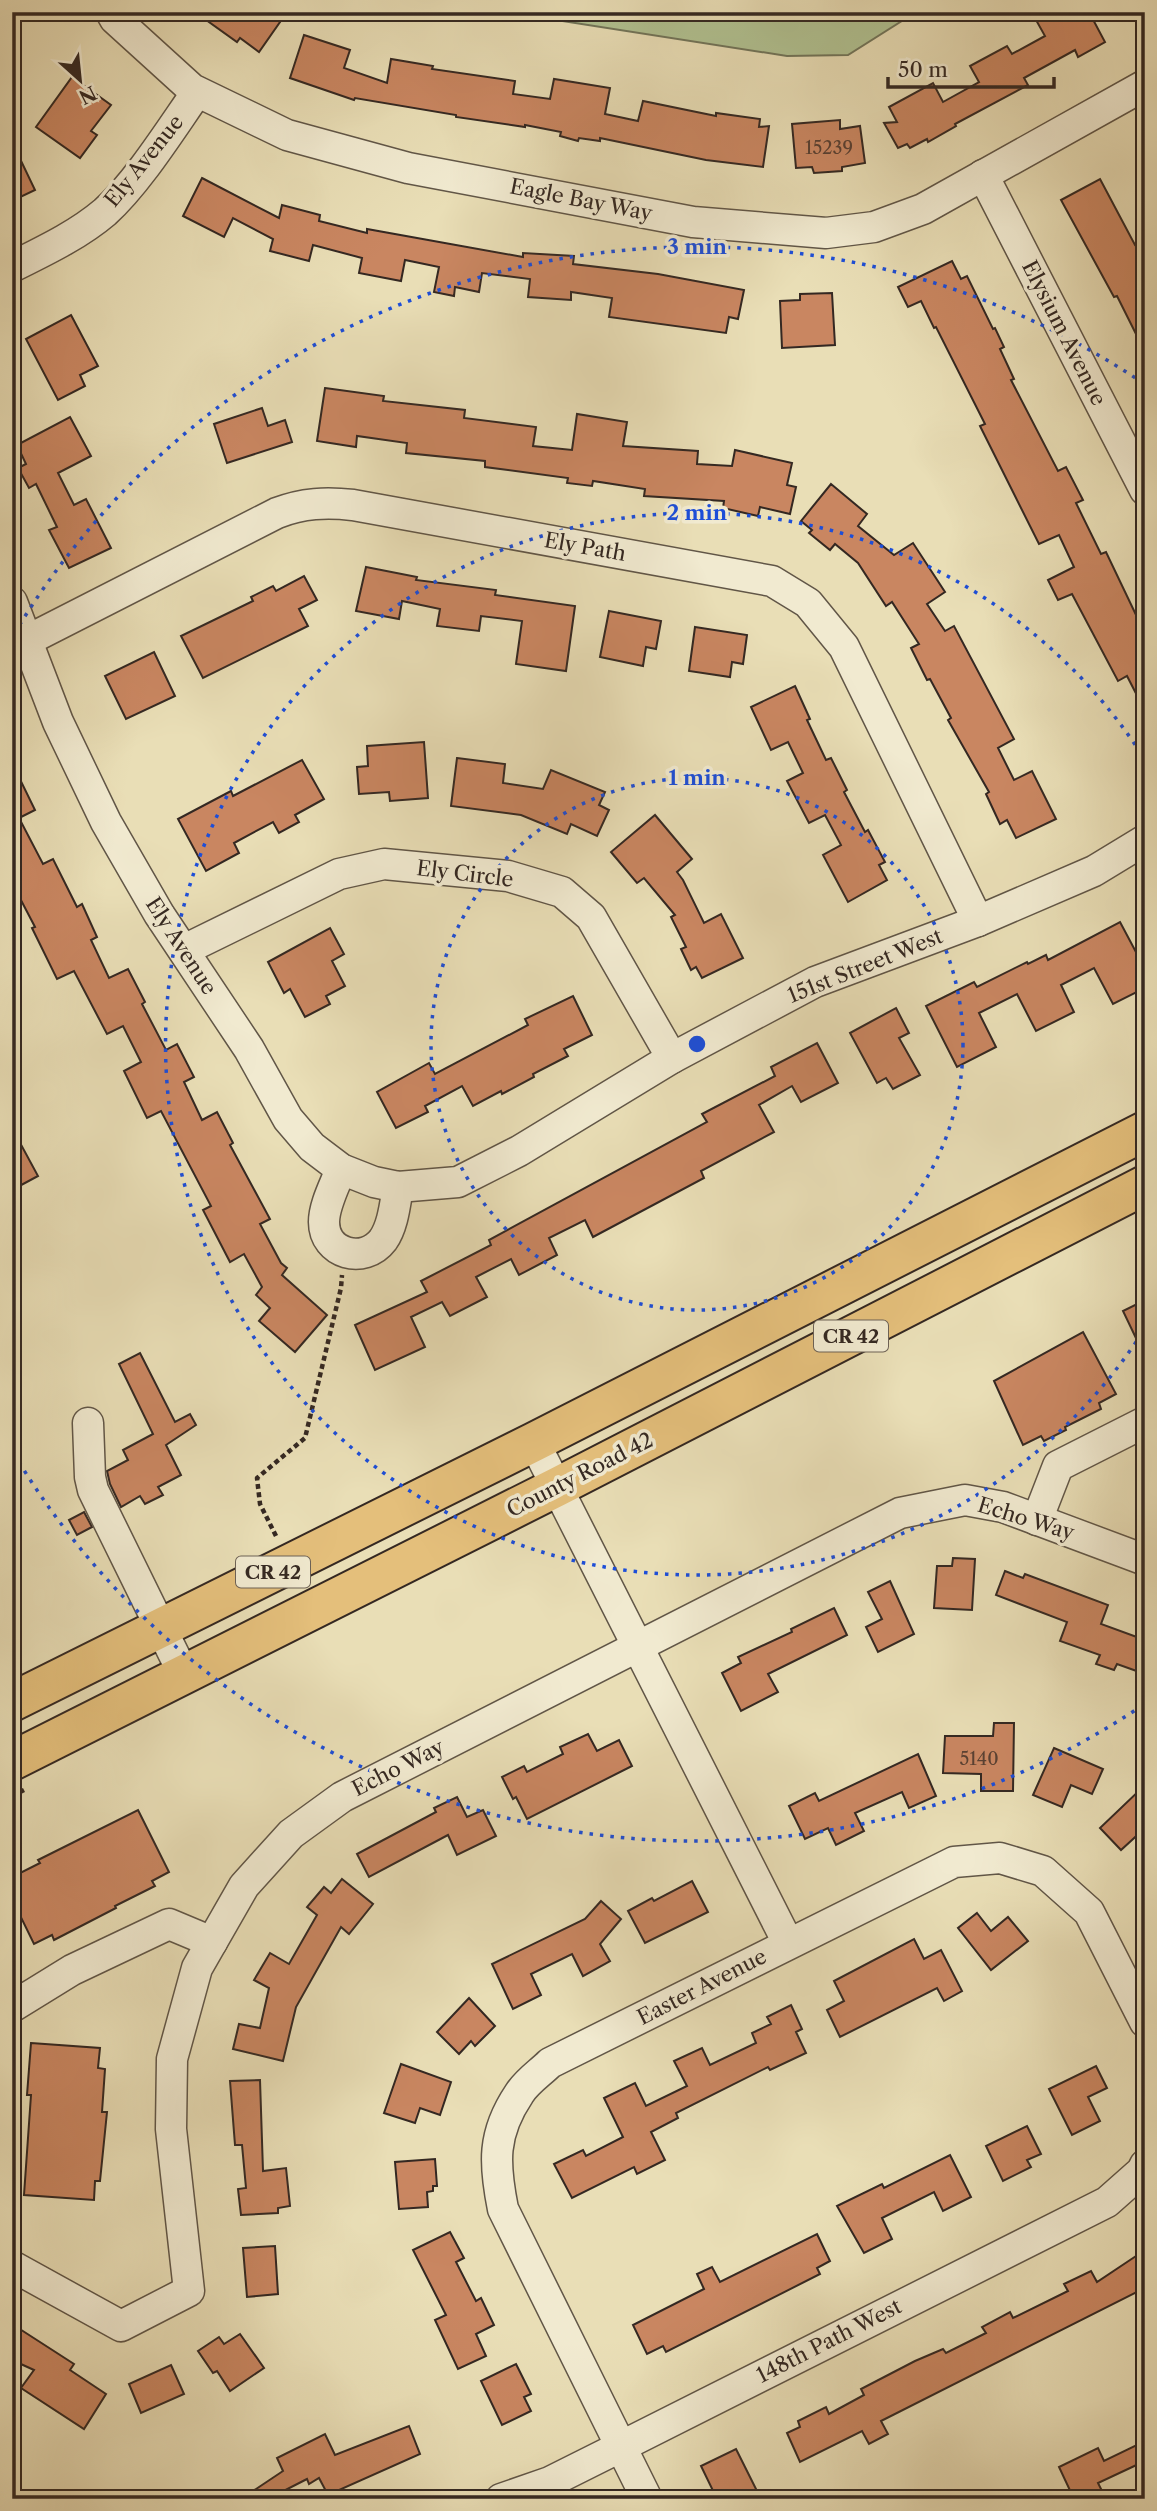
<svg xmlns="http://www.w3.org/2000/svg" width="1157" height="2511" font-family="'Libre Caslon Text',serif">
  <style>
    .green { fill: #b1c292; stroke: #72755a; stroke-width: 2 }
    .building { fill: #c98661; stroke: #342822; stroke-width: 2 }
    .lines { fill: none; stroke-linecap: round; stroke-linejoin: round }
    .minor-casing { stroke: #615647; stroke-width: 33 }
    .highway-casing { stroke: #342822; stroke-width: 42 }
    .path { stroke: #342822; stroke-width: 4.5; stroke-dasharray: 5 3.5; stroke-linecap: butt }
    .minor { stroke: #f1ead0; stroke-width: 30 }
    .highway { stroke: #e4bf7b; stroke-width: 38 }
    .ring { fill: none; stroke: #1d4ed8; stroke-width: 3.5; stroke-dasharray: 3.5 7 }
    .labels { text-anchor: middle; stroke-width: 7; stroke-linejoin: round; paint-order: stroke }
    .number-label { font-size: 18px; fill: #594032 }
    .shield { fill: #f1ead0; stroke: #6d6256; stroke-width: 2 }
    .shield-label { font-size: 19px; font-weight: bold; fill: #342822 }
    .street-label { font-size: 21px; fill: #342822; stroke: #f1ead0 }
    .centre { fill: #1d4ed8; stroke: #f1ead0; stroke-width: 3.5 }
    .ring-label { font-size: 21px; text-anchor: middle; font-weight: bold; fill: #1d4ed8; stroke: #f1ead0; stroke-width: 7; stroke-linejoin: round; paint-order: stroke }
  </style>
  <rect width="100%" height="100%" fill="#e9deb6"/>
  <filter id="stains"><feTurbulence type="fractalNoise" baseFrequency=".00286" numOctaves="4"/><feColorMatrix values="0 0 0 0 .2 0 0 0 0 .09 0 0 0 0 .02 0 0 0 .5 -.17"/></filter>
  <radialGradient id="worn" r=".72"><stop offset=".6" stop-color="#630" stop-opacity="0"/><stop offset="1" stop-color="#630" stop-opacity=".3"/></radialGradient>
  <path class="green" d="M505,12H916L848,55L787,56Z"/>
  <g class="building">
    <path d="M195,12H287L259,52L240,38L237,42Z"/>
    <path d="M1051,12H1089L1105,42L1078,57L1075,50L1024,78L1028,85L955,124L956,126L928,142L927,139L910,148L907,144L898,148L884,123L897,122L889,107L933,83L943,102L979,82L970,66L1007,46L1012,54L1045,36L1036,20Z"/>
    <path d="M304,35L350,50L344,68L387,83L391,59L433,66L432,69L515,81L513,94L550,99L554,79L610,88L605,114L638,121L643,101L716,116V113L760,119L759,127L769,126L763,167L706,160L600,138V141L579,138L578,141L560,136L561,132L525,125V127L456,117V115L355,98L354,100L290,78Z"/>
    <path d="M72,77L111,105L91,131L97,135L80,158L36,127Z"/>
    <path d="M840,120V129L860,126L865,163L842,167V171L814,173L812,167L796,168L792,124Z"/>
    <path d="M12,142L35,190L12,201Z"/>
    <path d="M202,178L279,218L282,205L320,215L319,221L367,233V229L523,257V253L574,256L573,264L658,274L744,290L738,319L729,317L726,333L609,317L612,298L571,292V300L528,297L530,279L482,273L479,292L455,287L454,296L434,292L439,267L405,260L401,281L359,273L362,258L313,245L309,261L270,251L273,239L233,218L224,237L183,216Z"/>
    <path d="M1100,179L1135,245L1145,240V352L1117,296L1114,297L1061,200Z"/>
    <path d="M952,261L961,279L967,276L993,329L995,328L1004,347L1000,349L1014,379L1011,380L1058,471L1066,467L1083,500L1076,503L1101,554L1106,552L1137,617L1138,616L1145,628V711L1127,676L1118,681L1072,594L1058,600L1048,580L1074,567L1059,535L1039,544L980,426L985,424L936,327L934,328L921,301L908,307L898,287Z"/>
    <path d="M832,293L835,345L782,348L780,301L800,300V294Z"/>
    <path d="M71,315L98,366L80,375L85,386L58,400L26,339Z"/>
    <path d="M325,388L384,396L383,401L465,410L464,418L536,427L533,446L572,450L577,414L627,422L623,446L698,451L697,464L732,466L735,450L792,463L787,485L796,487L790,514L760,507L758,516L723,508L724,501L644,496L645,489L593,481L592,486L567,483L568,478L485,467V461L406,453L407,443L357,436L356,447L317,441Z"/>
    <path d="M262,408L268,426L285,420L292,442L227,463L214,424Z"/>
    <path d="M70,417L91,456L58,473L74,505L86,499L111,548L69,568L49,530L57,527L36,484L29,488L18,468L26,464L17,445Z"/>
    <path d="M831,484L867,514L858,526L894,555L913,543L945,592L927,604L945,631L954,626L1014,739L998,748L1014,780L1032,771L1056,819L1016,838L1007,820L1000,824L986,794L989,792L948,720L951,718L930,679L927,680L911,648L919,644L892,602L886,606L858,563L835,544L830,550L809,533L812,530L801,521Z"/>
    <path d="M366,567L417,577L416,580L496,590L495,595L575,606L566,671L516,664L522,621L481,616L479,631L437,626L440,609L402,601L399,619L356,611Z"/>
    <path d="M304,576L317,600L299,609L308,626L203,678L181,636L253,601L251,597L273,586L276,591Z"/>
    <path d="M609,611L661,621L656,649L646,647L643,666L600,657Z"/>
    <path d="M695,627L747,635L743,664L732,662L730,677L689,671Z"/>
    <path d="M154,652L175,696L126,719L105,676Z"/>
    <path d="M795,686L810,719L807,720L826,760L831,758L847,790L844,792L865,832L868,830L885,862L879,865L887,880L848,902L823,855L841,845L825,815L809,823L787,781L803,773L788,742L771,750L751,707Z"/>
    <path d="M424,742L428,798L390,801L389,792L359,794L357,767L368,766L367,746Z"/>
    <path d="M457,758L505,764L503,783L543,789L551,770L605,792L599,805L609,810L597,836L571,824L567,834L521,815L451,806Z"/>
    <path d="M302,760L324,799L295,815L299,822L279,833L273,822L234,843L239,853L206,871L178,819L231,791L233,796Z"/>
    <path d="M12,763L35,810L19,818L43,864L53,859L77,907L82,904L97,937L91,940L109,978L128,969L145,1002L142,1004L166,1050L177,1044L194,1077L184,1082L202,1120L217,1112L233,1143L230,1145L270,1219L260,1224L281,1263L287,1268L282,1275L327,1315L295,1352L259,1321L270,1308L256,1295L262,1287L244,1254L230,1262L203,1210L211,1206L161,1111L147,1118L124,1071L141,1062L123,1026L107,1034L74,971L57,979L32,928L35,927L12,883Z"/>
    <path d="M655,815L692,859L677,872L683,880L704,923L721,914L743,958L702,978L696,967L691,970L681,949L686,947L671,917L675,915L644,878L637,883L611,852Z"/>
    <path d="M1120,922L1145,969V988L1113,1004L1094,968L1061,985L1074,1012L1036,1031L1017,994L979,1013L996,1047L957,1067L926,1006L974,982L977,987L1027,962L1028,964L1046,955L1048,960Z"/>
    <path d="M330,928L344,954L332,961L345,986L326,996L330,1004L305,1017L290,989L284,993L268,962Z"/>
    <path d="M573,996L592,1035L564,1049L568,1056L533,1074L534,1077L502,1094L501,1091L473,1106L462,1086L425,1106L428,1112L396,1128L377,1092L429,1063L435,1074L528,1025L525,1019Z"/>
    <path d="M896,1008L909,1033L899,1038L920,1075L893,1089L886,1078L877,1083L850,1033Z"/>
    <path d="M817,1043L838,1083L801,1102L792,1086L759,1105L774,1132L701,1171L704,1178L593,1237L585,1220L549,1238L557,1255L519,1275L511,1259L476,1277L487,1297L450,1316L442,1302L411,1317L425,1347L375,1370L355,1325L427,1292L421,1281L491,1245L489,1240L707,1122L702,1114L775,1076L771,1067Z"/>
    <path d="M12,1128L38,1176L12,1190Z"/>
    <path d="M1145,1300V1357L1123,1311Z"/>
    <path d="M1083,1332L1116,1394L1099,1403L1101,1409L1065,1427L1066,1430L1044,1441L1041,1436L1023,1445L994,1381Z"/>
    <path d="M140,1353L175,1422L190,1414L196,1425L166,1445L181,1475L158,1487L163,1495L145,1504L140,1496L121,1507L110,1484L107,1471L128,1460L123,1450L153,1434L119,1364Z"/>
    <path d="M84,1512L92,1527L77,1535L69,1520Z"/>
    <path d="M953,1558L975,1559L972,1610L934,1608L937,1566H952Z"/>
    <path d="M1005,1571L1023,1578L1025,1574L1108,1605L1101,1624L1145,1640V1674L1117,1664L1114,1670L1096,1664L1100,1655L1060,1641L1067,1622L996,1595Z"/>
    <path d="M890,1581L914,1634L878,1652L866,1627L882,1619L868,1592Z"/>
    <path d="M834,1608L847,1635L768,1674L778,1692L741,1711L722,1673L741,1663L738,1657L792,1632L791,1629Z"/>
    <path d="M994,1723H1014L1013,1791H981V1774L943,1773L945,1736H993Z"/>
    <path d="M588,1734L597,1751L619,1740L632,1766L527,1819L516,1797L513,1799L502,1777L524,1766L527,1772L563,1754L560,1747Z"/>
    <path d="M1054,1748L1103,1769L1092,1794L1071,1785L1062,1807L1033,1795Z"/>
    <path d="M918,1754L936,1796L909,1808L902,1792L855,1813L864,1831L836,1845L828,1828L805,1839L789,1806L815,1793L819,1801Z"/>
    <path d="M1145,1785V1828L1121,1850L1100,1828Z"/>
    <path d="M457,1797L467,1817L483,1810L496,1836L457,1855L448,1835L369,1877L357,1854L436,1812L434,1808Z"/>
    <path d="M138,1810L169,1872L152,1881L155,1886L115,1906L116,1908L54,1940L52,1935L34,1944L12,1899V1877L40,1863L38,1860Z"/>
    <path d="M342,1879L373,1904L349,1934L341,1927L296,2007L283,2061L233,2049L239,2024L260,2028L269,1988L254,1980L270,1953L289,1964L317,1915L307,1907L324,1887L331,1893Z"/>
    <path d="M692,1881L708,1912L645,1943L628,1911L652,1898L654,1901Z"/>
    <path d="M601,1901L621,1919L600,1944L610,1961L583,1976L572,1954L531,1974L541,1995L513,2009L492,1964L585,1919Z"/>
    <path d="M977,1913L991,1931L1008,1917L1028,1941L991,1970L958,1928Z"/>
    <path d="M914,1939L924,1959L941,1950L962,1991L944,2001L937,1988L840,2037L827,2010L844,2001L834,1981Z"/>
    <path d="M469,1998L495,2026L475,2046L471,2041L459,2054L437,2032Z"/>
    <path d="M791,2005L802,2029L796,2032L806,2053L770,2070L768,2067L676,2113L678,2118L651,2132L665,2160L637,2174L634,2167L572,2198L554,2164L583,2150L586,2156L623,2137L604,2098L635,2083L646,2106L687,2086L674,2061L702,2048L710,2065L756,2043L752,2033L771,2024L767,2017Z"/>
    <path d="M31,2043L100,2048L98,2068L105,2069L102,2112H107L100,2181H95L94,2200L24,2195L31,2095H27Z"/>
    <path d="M401,2064L451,2082L440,2115L420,2108L415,2123L384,2113Z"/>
    <path d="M1096,2066L1107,2088L1088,2097L1100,2121L1072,2135L1049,2089Z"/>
    <path d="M260,2080L263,2171L286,2168L290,2206L278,2208V2213L241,2215L238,2189L246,2188L242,2145H235L230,2081Z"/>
    <path d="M1027,2126L1041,2154L1027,2160L1031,2167L1003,2181L986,2146Z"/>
    <path d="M950,2155L971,2197L943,2211L934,2192L882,2218L892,2239L864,2253L837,2206L882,2184L884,2188Z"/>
    <path d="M435,2159L437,2186H433V2191L427,2192L428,2207L399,2209L395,2162Z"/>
    <path d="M450,2232L464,2258L456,2262L476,2301L481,2298L494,2325L476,2334L486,2356L458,2369L435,2320L446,2315L413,2250Z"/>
    <path d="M817,2234L830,2261L817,2268L820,2274L666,2352L663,2346L647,2354L633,2325L704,2289L697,2274L712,2267L720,2282Z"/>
    <path d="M275,2246L278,2294L247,2297L243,2248Z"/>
    <path d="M1145,2250V2288L881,2421L888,2434L869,2444L862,2431L800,2462L787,2433L800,2427L798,2421L826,2407L829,2414L864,2395L861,2389L915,2361L943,2349L946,2353L986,2333L982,2327L1010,2312L1013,2318L1068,2291L1064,2284L1091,2271L1097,2282Z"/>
    <path d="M12,2324L74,2364L70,2370L106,2394L84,2429L21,2388L34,2370L12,2360Z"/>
    <path d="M240,2334L264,2368L230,2391L217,2371L213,2373L198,2351L219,2337L224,2344Z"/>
    <path d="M516,2364L531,2394L524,2397L531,2411L502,2425L481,2381Z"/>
    <path d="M171,2365L184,2394L141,2413L129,2384Z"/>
    <path d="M409,2426L420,2454L328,2495L319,2478L309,2484L307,2479L268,2499H241L283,2471L277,2458L325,2434L335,2455Z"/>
    <path d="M1145,2441V2461L1098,2483L1106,2499H1074L1059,2467L1098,2448L1104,2461Z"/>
    <path d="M736,2449L761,2499H717L701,2466Z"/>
  </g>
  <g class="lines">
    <defs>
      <g id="minor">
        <path d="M111,12L115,19L192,89L287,135L408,168L693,222L826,233L874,227L923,209L1145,85"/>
        <path d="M983,175L1145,490"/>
        <path d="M12,267C44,251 78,235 105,212C138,182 171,129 197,92"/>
        <path d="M12,602L58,722L106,822L159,914L249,1049L288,1119L312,1147L341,1169L374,1182L398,1187L458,1182L519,1151L672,1058L815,982L978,921L1094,871L1145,840"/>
        <path d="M26,641L277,513C303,503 326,502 353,505L772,581L808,603L844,647L978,921"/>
        <path d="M184,950L339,874L384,864L508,876L562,892L591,917L672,1058"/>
        <path d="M341,1169C335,1185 324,1205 324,1222C324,1254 364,1265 383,1240C393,1226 395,1204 398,1187"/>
        <path d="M88,1423L90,1477L93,1490L184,1675"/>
        <path d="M534,1442L788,1943"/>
        <path d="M1037,1520L1058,1466L1145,1422"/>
        <path d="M12,2007L72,1970L169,1924L212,1942"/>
        <path d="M12,2266L121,2326L189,2291L171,2129L172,2059L197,1968L244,1886L291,1834L342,1797L900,1513L965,1500L1003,1507L1145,1560"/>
        <path d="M501,2499L550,2482L622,2446L1107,2202L1142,2171L1145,2165"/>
        <path d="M647,2499L503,2209C494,2164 492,2134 519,2094C526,2082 540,2073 550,2063L954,1862L1000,1858L1043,1871L1089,1912L1145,2022"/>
      </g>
      <g id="highway">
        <path d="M12,1702L534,1442L1145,1131"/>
        <path d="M12,1761L557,1487L1145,1185"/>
      </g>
    </defs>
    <use href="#minor" class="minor-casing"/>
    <use href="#highway" class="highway-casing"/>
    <g class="path">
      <path d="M276,1536L260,1504L257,1478L305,1438L341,1288L342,1275"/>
      <path d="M12,1796L24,1790"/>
    </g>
    <use href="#minor" class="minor"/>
    <use href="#highway" class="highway"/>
  </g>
  <g class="ring">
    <circle cx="697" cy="1044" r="266"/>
    <path d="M1142 1333A531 531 0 1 1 1142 755"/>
    <path d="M1143 1705A797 797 0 0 1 14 1454M14 634A797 797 0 0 1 1143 383"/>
  </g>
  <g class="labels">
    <g class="number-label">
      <text x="829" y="154">15239</text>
      <text x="979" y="1765">5140</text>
    </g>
    <g class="shield">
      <rect x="814" y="1320.5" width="74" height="31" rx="5"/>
      <rect x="236" y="1556.5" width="74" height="31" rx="5"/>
    </g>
    <g class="shield-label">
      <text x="851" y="1343">CR 42</text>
      <text x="273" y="1579">CR 42</text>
    </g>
    <g class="street-label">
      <text transform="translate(144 161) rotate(-51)" y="7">Ely Avenue</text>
      <text transform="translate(581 200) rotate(11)" y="7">Eagle Bay Way</text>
      <text transform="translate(1064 333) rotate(63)" y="7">Elysium Avenue</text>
      <text transform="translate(585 547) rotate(10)" y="7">Ely Path</text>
      <text transform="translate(465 874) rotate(7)" y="7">Ely Circle</text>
      <text transform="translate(181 946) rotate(57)" y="7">Ely Avenue</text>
      <text transform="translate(865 966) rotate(-22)" y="7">151st Street West</text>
      <text transform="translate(580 1475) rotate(-27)" y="7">County Road 42</text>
      <text transform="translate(1026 1519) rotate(17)" y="7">Echo Way</text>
      <text transform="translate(398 1768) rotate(-27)" y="7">Echo Way</text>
      <text transform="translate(702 1987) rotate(-27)" y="7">Easter Avenue</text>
      <text transform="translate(829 2341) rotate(-27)" y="7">148th Path West</text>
    </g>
  </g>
  <circle cx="697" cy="1044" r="10" class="centre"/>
  <g class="ring-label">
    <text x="697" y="254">3 min</text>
    <text x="697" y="520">2 min</text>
    <text x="697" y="785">1 min</text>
  </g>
  <rect width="1157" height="2511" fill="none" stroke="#e9deb6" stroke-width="42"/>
  <rect x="14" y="14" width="1129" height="2483" fill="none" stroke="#342822" stroke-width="3.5"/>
  <rect x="21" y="21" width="1115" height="2469" fill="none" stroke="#342822" stroke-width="2"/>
  <g transform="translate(80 80) rotate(153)" stroke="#f1ead0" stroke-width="5" paint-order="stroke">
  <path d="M0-5L12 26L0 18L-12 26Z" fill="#342822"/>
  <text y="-10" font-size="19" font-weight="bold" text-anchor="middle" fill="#342822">N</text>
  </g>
  <path d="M888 77v10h166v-10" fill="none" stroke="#342822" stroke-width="3.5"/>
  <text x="898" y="77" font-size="21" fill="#342822" stroke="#f1ead0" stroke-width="5" paint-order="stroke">50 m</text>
  <rect width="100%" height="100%" filter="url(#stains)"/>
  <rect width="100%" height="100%" fill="url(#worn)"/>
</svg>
